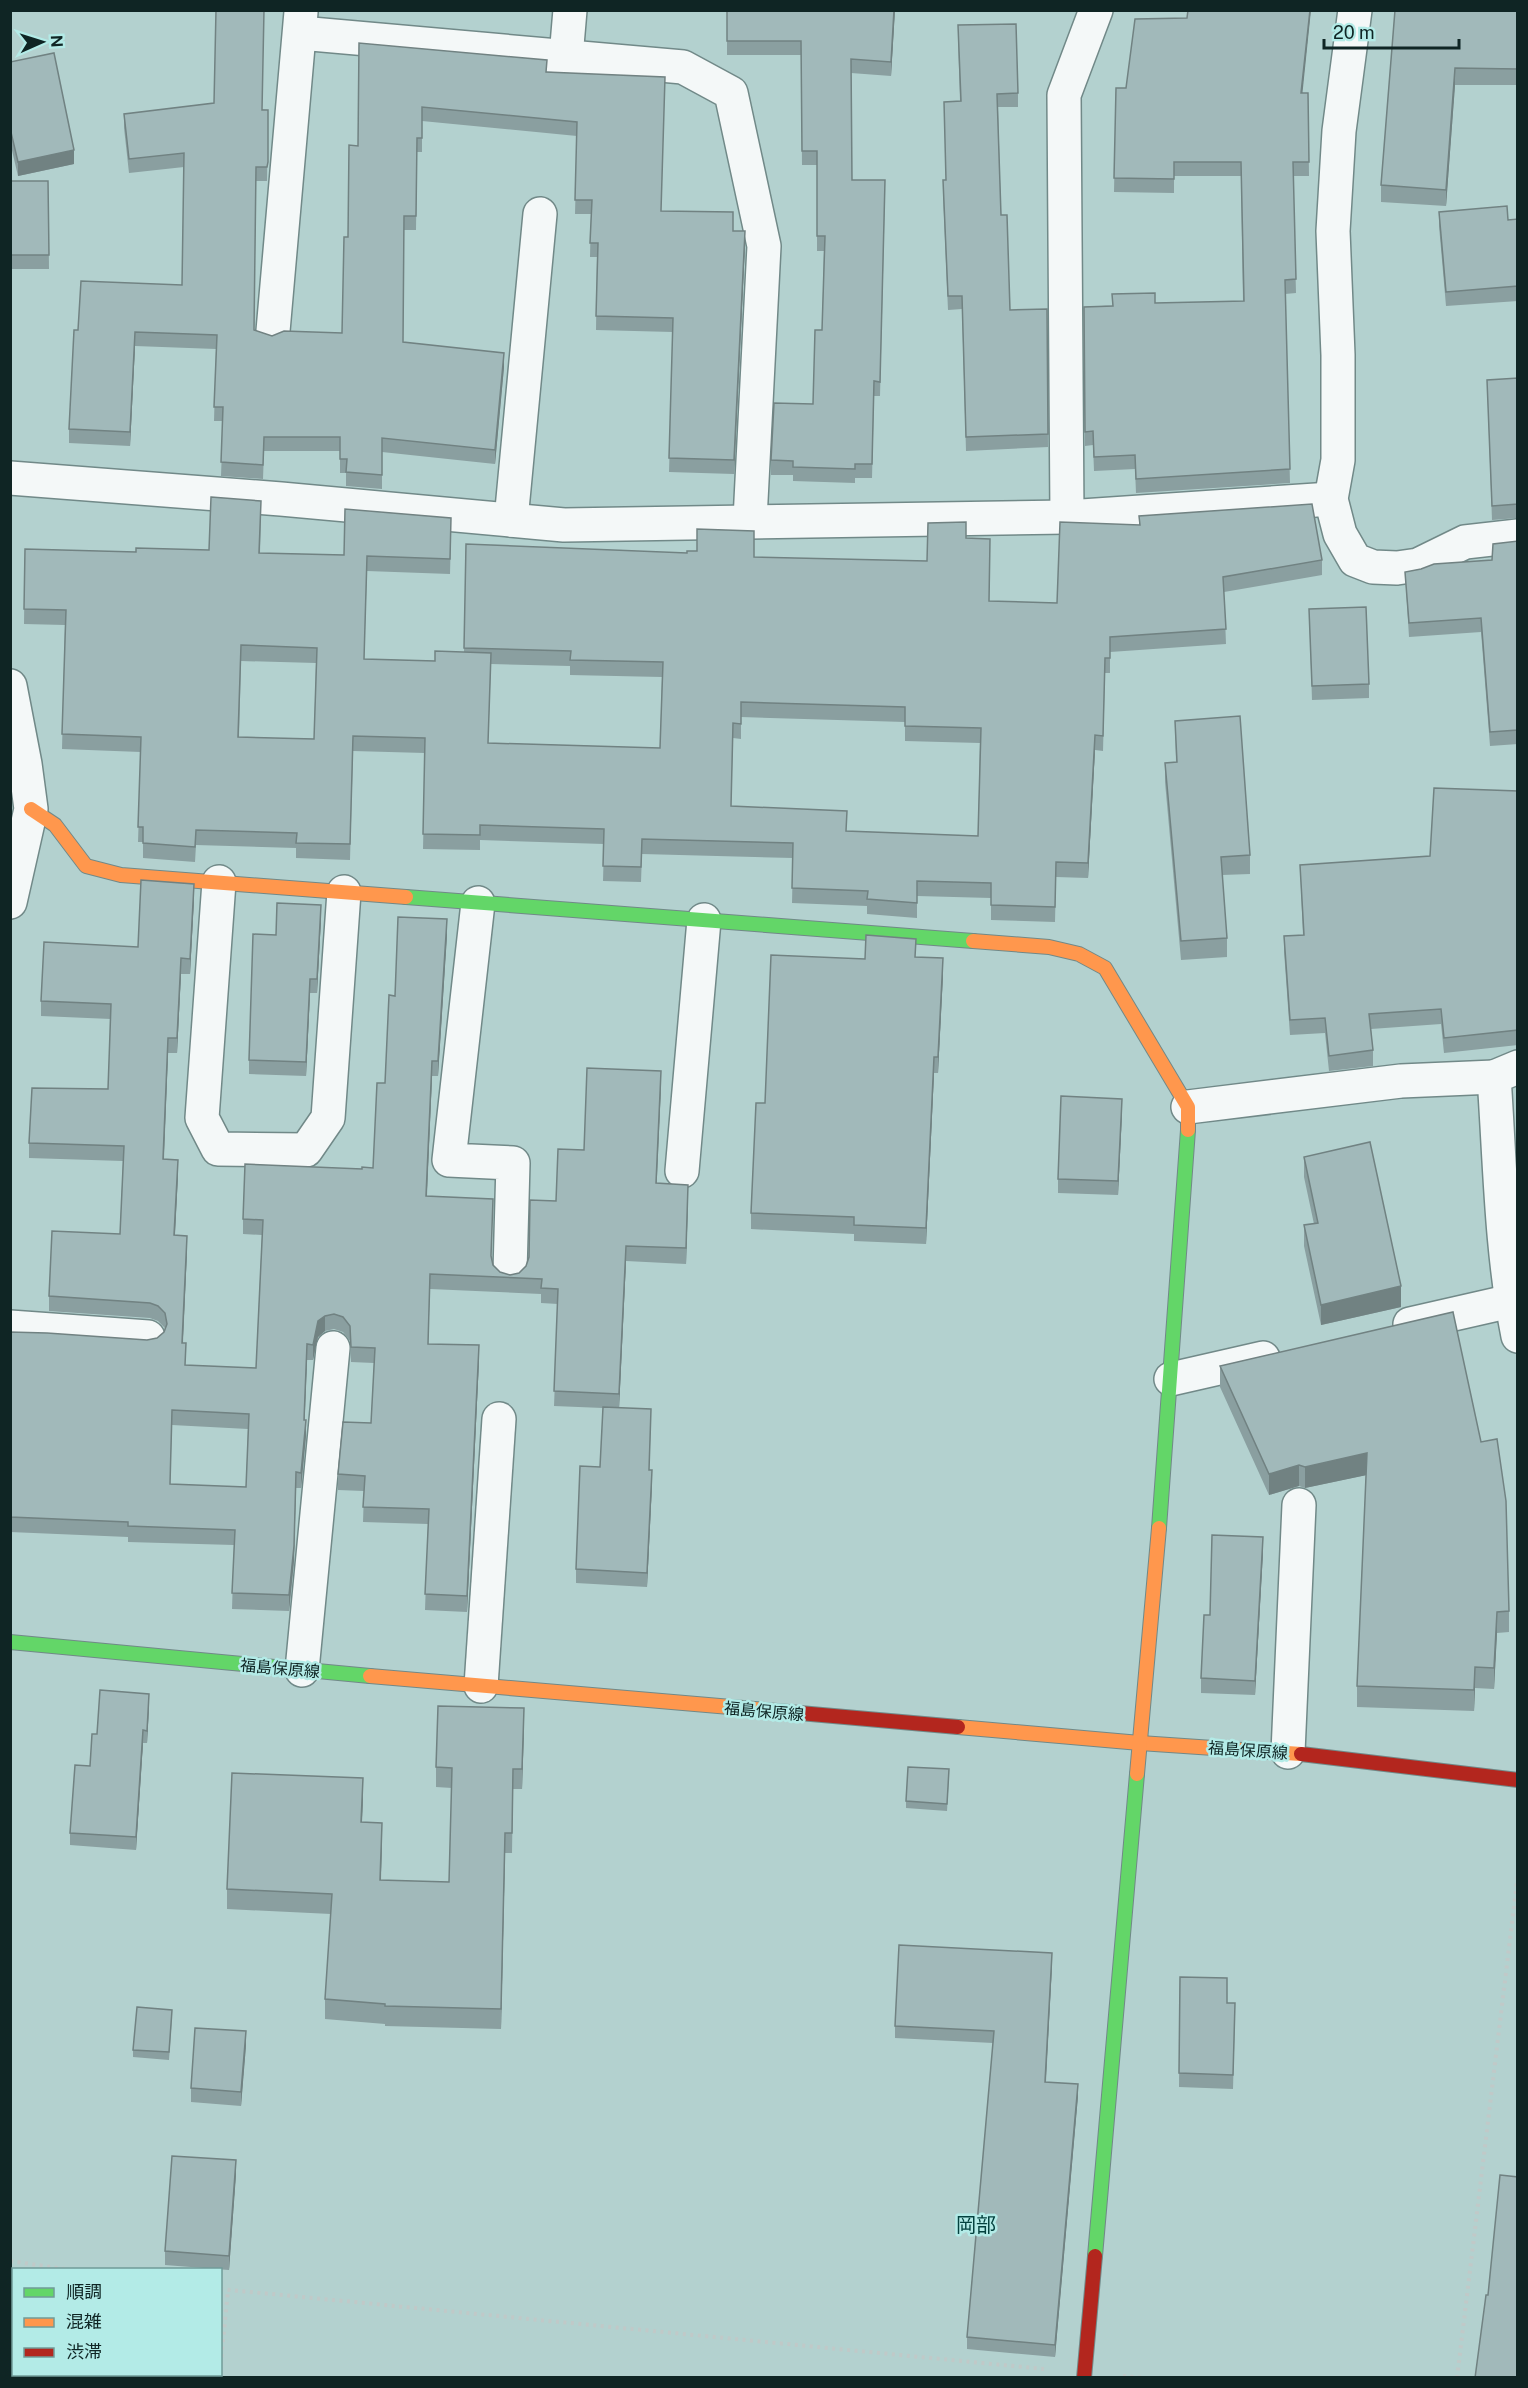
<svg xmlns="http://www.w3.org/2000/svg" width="1528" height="2388" font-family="'Public Sans','Noto Sans JP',sans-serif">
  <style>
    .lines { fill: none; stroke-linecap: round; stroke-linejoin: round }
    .street-casing { stroke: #718988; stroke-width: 36 }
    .fast-casing { stroke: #718988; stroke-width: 16 }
    .slow-casing { stroke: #718988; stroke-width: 16 }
    .jam-casing { stroke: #718988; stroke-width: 16 }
    .path { stroke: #c0c9c8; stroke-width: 4; stroke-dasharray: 3 4.5; stroke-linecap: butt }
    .street { stroke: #f4f8f8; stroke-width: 33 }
    .fast { stroke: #63d668; stroke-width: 14 }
    .slow { stroke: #ff974d; stroke-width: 14 }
    .jam { stroke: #b3261e; stroke-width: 14 }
    .wall { fill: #8a9fa0; fill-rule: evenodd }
    .shaded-wall { fill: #718282 }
    .building { fill: #a1b9ba; stroke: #718282; stroke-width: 1.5; fill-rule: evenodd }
    .labels { text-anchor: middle; stroke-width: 5; stroke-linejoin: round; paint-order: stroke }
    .street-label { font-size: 16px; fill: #0f2524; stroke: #b3ebe7 }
    .quarter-label { font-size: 20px; fill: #03413e; stroke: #b3ebe7 }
  </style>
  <rect width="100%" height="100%" fill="#b3d1cf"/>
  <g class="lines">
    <defs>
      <g id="street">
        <path d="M1355,10L1339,131L1333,231L1338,355V460L1331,499L1340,534L1355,560L1373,567L1397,568L1418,565L1465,542L1518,536"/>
        <path d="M300,33L683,67L731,93L764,246L750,520"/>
        <path d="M566,57L570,10"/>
        <path d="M273,331L301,12"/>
        <path d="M10,478L281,499L564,525L1067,517L1331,499"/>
        <path d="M1067,517L1064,95L1096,10"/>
        <path d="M511,520L540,214"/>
        <path d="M10,686L25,764L31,809L10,902"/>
        <path d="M219,882L202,1118L218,1149L306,1150L328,1118L344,892"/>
        <path d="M478,903L449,1160L513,1163L510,1272"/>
        <path d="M1518,1067L1494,1077C1500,1163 1501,1251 1518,1336"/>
        <path d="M1188,1107L1401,1081L1494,1077"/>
        <path d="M682,1171L704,920"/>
        <path d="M1410,1324L1511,1301"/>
        <path d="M10,1327L148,1337"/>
        <path d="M1171,1379L1263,1358"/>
        <path d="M302,1670L333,1348"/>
        <path d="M481,1686L499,1419"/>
        <path d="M1288,1752L1299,1505"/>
      </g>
      <g id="fast">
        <path d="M406,897L973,941"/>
        <path d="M1159,1528L1188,1130"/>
        <path d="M10,1642L370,1676"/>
        <path d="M1095,2256L1137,1774"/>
      </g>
      <g id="slow">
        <path d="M31,809L55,825L86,866L121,875L406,897"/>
        <path d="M973,941L1049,947L1079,954L1105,968L1188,1107V1130"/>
        <path d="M370,1676L777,1711"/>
        <path d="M958,1727L1140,1743L1301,1754"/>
        <path d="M1137,1774L1159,1528"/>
      </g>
      <g id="jam">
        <path d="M777,1711L958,1727"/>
        <path d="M1301,1754L1518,1780"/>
        <path d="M1084,2378L1095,2256"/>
      </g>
    </defs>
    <use href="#street" class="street-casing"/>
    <use href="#fast" class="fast-casing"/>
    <use href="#slow" class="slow-casing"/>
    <use href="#jam" class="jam-casing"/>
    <g class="path">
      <path d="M10,2261L72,2270"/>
      <path d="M220,2289L1044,2369"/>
      <path d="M220,2372L228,2290"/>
      <path d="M1123,2376L1146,2378"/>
      <path d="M1457,2378L1518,1873"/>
    </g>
    <use href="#street" class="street"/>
    <use href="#fast" class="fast"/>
    <use href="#slow" class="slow"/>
    <use href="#jam" class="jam"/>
  </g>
  <g class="wall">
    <path d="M727,10H895L891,76L851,73L852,180L885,194L880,396H874L872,478H855V483L793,481V475H771V460L813,404L822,330L824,251H817V165H802L801,55H727Z"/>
    <path d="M1395,10H1518V85H1455L1446,206L1381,202V185Z"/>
    <path d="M1187,18L1303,93H1308L1309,176H1293L1296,293L1285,294L1290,483L1136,493L1135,469L1094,471L1093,445L1085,446L1084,307L1155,303L1243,301L1241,176H1174V193L1114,192L1116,88H1126Z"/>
    <path d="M958,39L1018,93V107H998L1001,215L1010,310L1047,309L1048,447L966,451L962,309L948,310L943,194V180H946L944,102L960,101Z"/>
    <path d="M359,43L547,72L661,211L733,231L745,245L734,474L669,472L673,332L596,330L597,257H590L591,214H575L577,136L422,121V152H417L416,230H404L403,342L504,367L495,464L382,452V489L346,486V473H340V451H264L263,479L221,476L223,421H214L216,349L135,346L130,446L69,443V429L78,330L182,285L184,167L129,173L124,128V114L214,103L268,110L267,181H256L254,330L272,336L342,333L348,237L358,146Z"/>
    <path d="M10,62L74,164L18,176L10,142Z"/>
    <path d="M10,181H48L49,269H10Z"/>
    <path d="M1439,212L1508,220L1518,219V301L1446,306L1439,226Z"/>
    <path d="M1518,378V518L1492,520L1487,380Z"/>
    <path d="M261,516L260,553L344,555L451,533L450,574L367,571L364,659L435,661L464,652L466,544L754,557L927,561L966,538L990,554L989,601L1057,603L1139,525V516L1322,560V575L1224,592L1226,644L1110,652V673H1105L1103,751L1095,750L1088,878L1056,877L1055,922L991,920V898L917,896V918L867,914V906L792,903L793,858L642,854L641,882L603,881L604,844L480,840V850L423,849L425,753L353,751L350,860L296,858V848L196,845L195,862L143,858V842H138L141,752L62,749L65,625L24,624L25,549L136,552L209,550ZM241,661L316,663L314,739L239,737ZM491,664L570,666V675L662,677L660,748L488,743ZM741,717L905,722V741L980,743L978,836L847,831L731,806L733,738L741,739Z"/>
    <path d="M1518,541V744L1490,746L1481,632L1409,637L1405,572L1492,560Z"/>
    <path d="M1309,609L1369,684V698L1312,700Z"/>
    <path d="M1175,721L1250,855V874L1222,875L1227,938V957L1181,960L1165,782V763L1176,762Z"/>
    <path d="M1518,791V1045L1444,1053L1441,1024L1371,1029L1373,1050V1066L1329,1071L1325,1033L1290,1035L1284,951V936L1303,935L1300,865L1430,856Z"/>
    <path d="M194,899L190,974H181L177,1053H168L164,1159L178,1175L175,1235L187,1251L183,1343L185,1365L256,1368L262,1235L243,1234V1219L362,1169L373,1168L385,1083L395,996L447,935L438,1076H432L427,1196L492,1258L493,1265L500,1272L510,1275L519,1273L526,1266L556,1201L584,1150L661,1086L656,1183L688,1200L686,1264L626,1261L619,1408L651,1423L649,1470L652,1484L647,1587L576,1583V1569L600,1467L603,1408L554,1406L558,1304L541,1303V1294L430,1289L428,1344L479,1360L467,1612L425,1610L428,1524L363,1522L364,1491L338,1490V1474L371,1423L374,1363L351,1362L350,1341L343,1332L334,1329L325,1331L318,1337L313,1360H307L304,1420L306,1436L301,1488H296L294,1561L289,1611L232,1609L234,1545L128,1542V1537L10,1532V1332L147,1340L157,1338L164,1332L165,1328L158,1321L150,1318L49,1311V1296L120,1234L123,1161L29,1158V1143L108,1089L111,1019L41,1016V1001L138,947ZM172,1425L248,1429L246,1487L170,1484Z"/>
    <path d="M321,919L317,993H310L306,1076L249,1074V1060L276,935Z"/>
    <path d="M916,957L943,975L938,1073H934L926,1244L854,1241V1234L751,1229V1213L765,1103L865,959Z"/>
    <path d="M1122,1113L1118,1195L1058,1193V1179Z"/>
    <path d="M1304,1157L1401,1307L1321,1325L1304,1246V1225L1314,1224L1304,1177Z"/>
    <path d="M1453,1312L1509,1611V1632L1497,1633L1494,1689L1475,1688L1474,1711L1357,1707V1686L1366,1475L1305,1488L1299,1486L1269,1495L1220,1387V1366Z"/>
    <path d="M1263,1552L1255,1695L1201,1693V1678L1210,1615Z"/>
    <path d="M149,1706L147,1743H143L136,1850L70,1845V1833L90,1766L97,1734Z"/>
    <path d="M524,1728L522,1789H513L512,1853H505L501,2029L385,2026V2024L325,2019V1999L331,1914L227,1909V1889L363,1798L362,1822L382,1843L381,1880L449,1882L452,1788L436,1787V1767Z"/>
    <path d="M949,1776L947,1811L906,1808V1801Z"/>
    <path d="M1052,1965L1046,2082L1078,2096L1055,2357L967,2349V2337L993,2043L895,2038V2026Z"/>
    <path d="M1180,1977L1227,2003L1235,2017L1233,2089L1179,2087Z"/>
    <path d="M172,2017L169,2060L133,2057V2050Z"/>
    <path d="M246,2045L241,2106L191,2102V2088Z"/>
    <path d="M236,2174L229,2270L165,2265V2251Z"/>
  </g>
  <g class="shaded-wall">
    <path d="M894,10H895L891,76V62Z"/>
    <path d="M1310,10H1311L1301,107V93Z"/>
    <path d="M1455,68V85L1446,206V190Z"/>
    <path d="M74,150V164L18,176V162Z"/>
    <path d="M745,231V245L734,474V460Z"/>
    <path d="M135,332V346L130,446V432Z"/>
    <path d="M504,353V367L495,464V450Z"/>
    <path d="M1095,735V750L1088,878V863Z"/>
    <path d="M194,884V899L190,974V959Z"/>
    <path d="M321,905V919L317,993V979Z"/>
    <path d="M447,919V935L438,1076V1061Z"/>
    <path d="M181,958V974L177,1053V1038Z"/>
    <path d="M943,958V975L938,1073V1057Z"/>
    <path d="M310,979V993L306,1076V1062Z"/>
    <path d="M168,1038V1053L163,1174V1159Z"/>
    <path d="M934,1057V1073L926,1244V1228Z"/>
    <path d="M432,1061V1076L426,1211V1196Z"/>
    <path d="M661,1071V1086L656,1199V1183Z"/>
    <path d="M1122,1099V1113L1118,1195V1181Z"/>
    <path d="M178,1160V1175L174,1251V1235Z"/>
    <path d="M688,1185V1200L686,1264V1248Z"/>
    <path d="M187,1236V1251L182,1358V1343Z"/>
    <path d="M626,1246V1261L619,1409V1394Z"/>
    <path d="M1401,1286V1307L1321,1325V1305Z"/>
    <path d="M325,1316V1331L318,1337L313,1360V1345L318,1321Z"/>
    <path d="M307,1344V1360L304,1435V1420Z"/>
    <path d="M479,1345V1360L467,1612V1596Z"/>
    <path d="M306,1420V1436L301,1488V1473Z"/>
    <path d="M1367,1453V1475L1305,1488V1467Z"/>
    <path d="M1299,1465V1486L1269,1495V1474Z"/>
    <path d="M652,1470V1484L647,1587V1573Z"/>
    <path d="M296,1472L294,1561L289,1611V1595Z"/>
    <path d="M1263,1537V1552L1255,1695V1681Z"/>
    <path d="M1497,1612V1633L1494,1689V1668Z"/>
    <path d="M1475,1667V1688L1474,1711V1690Z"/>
    <path d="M149,1694V1706L147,1743V1731Z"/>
    <path d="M524,1708V1728L522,1789V1769Z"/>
    <path d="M143,1730V1743L136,1850V1837Z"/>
    <path d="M363,1778V1798L361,1842V1822Z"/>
    <path d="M382,1823V1843L380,1900V1880Z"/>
    <path d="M505,1833V1853L501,2029V2009Z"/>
    <path d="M1052,1953V1965L1045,2093V2082Z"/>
    <path d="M246,2031V2045L241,2106V2092Z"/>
    <path d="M1078,2084V2096L1055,2357V2345Z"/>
    <path d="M236,2160V2174L229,2270V2256Z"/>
  </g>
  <g class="building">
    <path d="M216,10H264L262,110H268V162L267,167H256L254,330L272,336L284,331L342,333L344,237H348L349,145L358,146L359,43L547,60L546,72L665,77L661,211L733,212V231H745L734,460L669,458L673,318L596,316L598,243H590L592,200H575L577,122L422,107V138H417L416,216H404L403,342L504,353L495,450L382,438V475L346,472L347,459H340V437H264L263,465L221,462L223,407H214L217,335L135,332L130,432L69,429L74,330H78L81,281L182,285L184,153L129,159L124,114L214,103Z"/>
    <path d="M727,10H894L891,62L851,59L852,180H885L880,382L874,381L872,464H855V469L793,467V461L771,460L774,403L813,404L815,330H822L825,236H817V151H802L801,41H727Z"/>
    <path d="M1188,10H1310L1301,93H1308L1309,162H1293L1296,279L1285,280L1290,469L1136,479L1135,455L1094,457L1093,431L1085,432L1084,307L1113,306L1112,294L1155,293V303L1244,301L1241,162H1174V179L1114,178L1116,88H1126L1135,19L1187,18Z"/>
    <path d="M1395,10H1518V69L1455,68L1446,190L1381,185Z"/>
    <path d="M1016,24L1018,93L997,94L1001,215H1007L1010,310L1047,309L1048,434L966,437L962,296H948L943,180H946L944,102L961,101L958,25Z"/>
    <path d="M54,53L74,150L18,162L10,128V62Z"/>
    <path d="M10,181H48L49,255H10Z"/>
    <path d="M1507,206L1508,220L1518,219V286L1446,292L1439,212Z"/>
    <path d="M1518,378V504L1492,506L1487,380Z"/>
    <path d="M211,497L261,501L259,553L344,555L345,509L451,518L450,559L367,556L364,659L435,661V651L491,653L488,743L660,748L663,662L570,660L571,651L464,648L466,544L687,553V551H697V529L754,531V557L927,561L928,523L966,522V538L990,539L989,601L1057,603L1060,522L1140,525L1139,516L1312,504L1322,560L1223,577L1226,629L1110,637V658H1105L1103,736L1095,735L1088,863L1056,862L1055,907L991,905V883L917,881V903L867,899L868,891L792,888L793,843L642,839L641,867L603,866L604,829L480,825V835L423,834L425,738L353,736L350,844L296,843L297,833L196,830L195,847L143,843V827H138L141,737L62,734L66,610L24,609L25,549L136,552V548L209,550ZM241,645L317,648L314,739L238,737ZM741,702L905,707V726L981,728L978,836L846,831L847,811L731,806L733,723L741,724Z"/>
    <path d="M1518,541V730L1490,732L1481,618L1409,623L1405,572L1421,569L1434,564L1492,560L1493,544Z"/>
    <path d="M1366,607L1369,684L1312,686L1309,609Z"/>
    <path d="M1240,716L1250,855L1221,857L1227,938L1181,941L1165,763L1177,762L1175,721Z"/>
    <path d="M1434,788L1518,791V1030L1444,1038L1441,1009L1369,1014L1373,1050L1329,1056L1325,1018L1290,1020L1284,936L1304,935L1300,865L1430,856Z"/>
    <path d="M141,880L194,884L190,959L181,958L177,1038H168L163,1159L178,1160L174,1235L187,1236L182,1343H186L185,1365L256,1368L263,1220L243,1219L245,1164L362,1169V1167L373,1168L377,1083H385L389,995L395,996L398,917L447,919L438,1061H432L426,1196L493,1199L491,1256L493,1265L500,1272L510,1275L519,1273L526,1266L529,1257L530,1200L556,1201L558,1149L584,1150L587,1068L661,1071L656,1183L688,1185L686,1248L626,1246L619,1394L554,1391L558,1289L541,1288L542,1279L430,1274L428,1344L479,1345L467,1596L425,1594L429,1509L363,1507L365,1476L338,1474L343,1422L371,1423L375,1348L351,1347L350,1326L343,1317L334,1314L325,1316L318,1321L313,1345L307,1344L304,1420H306L301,1473L296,1472L294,1546L289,1595L232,1593L235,1530L128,1526V1522L10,1517V1332L47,1333L147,1340L157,1338L164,1332L167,1324L165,1313L158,1306L150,1303L49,1296L52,1231L120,1234L124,1146L29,1143L32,1088L108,1089L111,1004L41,1001L44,942L138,947ZM172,1410L249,1414L246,1487L170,1484Z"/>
    <path d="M277,903L321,905L317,979H310L306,1062L249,1060L253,934L276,935Z"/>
    <path d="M866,935L916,939L915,957L943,958L938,1057H934L926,1228L854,1225V1217L751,1213L756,1103H765L771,955L865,959Z"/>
    <path d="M1061,1096L1122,1099L1118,1181L1058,1179Z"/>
    <path d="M1370,1142L1401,1286L1321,1305L1304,1225L1318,1223L1304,1157Z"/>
    <path d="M1453,1312L1481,1442L1497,1439L1506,1501L1509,1611L1497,1612L1494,1668L1475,1667L1474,1690L1357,1686L1367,1453L1305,1467L1299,1465L1269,1474L1220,1366Z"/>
    <path d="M603,1407L651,1409L649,1470H652L647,1573L576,1569L580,1466L600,1467Z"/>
    <path d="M1212,1535L1263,1537L1255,1681L1201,1678L1204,1615H1210Z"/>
    <path d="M100,1690L149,1694L147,1731L143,1730L136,1837L70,1833L75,1765L90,1766L92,1734H97Z"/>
    <path d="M438,1706L524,1708L522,1769H513L512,1833H505L501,2009L385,2006V2004L325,1999L332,1894L227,1889L232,1773L363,1778L361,1822L382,1823L380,1880L449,1882L452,1768L436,1767Z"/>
    <path d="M908,1767L949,1769L947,1804L906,1801Z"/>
    <path d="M899,1945L1052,1953L1045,2082L1078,2084L1055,2345L967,2337L994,2031L895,2026Z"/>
    <path d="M1180,1977L1227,1978V2003H1235L1233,2075L1179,2073Z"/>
    <path d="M137,2007L172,2010L169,2052L133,2050Z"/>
    <path d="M195,2028L246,2031L241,2092L191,2088Z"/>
    <path d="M172,2156L236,2160L229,2256L165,2251Z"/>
    <path d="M1500,2175L1518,2177V2378H1475L1486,2295H1488Z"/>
  </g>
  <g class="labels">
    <g class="street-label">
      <text transform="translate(280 1668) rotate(5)" y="6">福島保原線</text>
      <text transform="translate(764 1711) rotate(5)" y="6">福島保原線</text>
      <text transform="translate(1248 1750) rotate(4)" y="6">福島保原線</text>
    </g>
    <g class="quarter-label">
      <text x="976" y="2232">岡部</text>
    </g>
  </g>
  <rect width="1528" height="2388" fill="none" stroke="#0f2524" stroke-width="24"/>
  <rect x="12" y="2268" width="210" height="108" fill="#b3ebe7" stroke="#719c99" stroke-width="1.5"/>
  <rect x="24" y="2288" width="30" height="9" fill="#63d668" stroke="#719c99" stroke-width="1.5"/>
  <text x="66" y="2298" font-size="18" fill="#0f2524">順調</text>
  <rect x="24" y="2318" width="30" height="9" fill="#ff974d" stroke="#719c99" stroke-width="1.5"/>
  <text x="66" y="2328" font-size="18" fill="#0f2524">混雑</text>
  <rect x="24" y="2348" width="30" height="9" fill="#b3261e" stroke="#719c99" stroke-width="1.5"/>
  <text x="66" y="2358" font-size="18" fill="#0f2524">渋滞</text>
  <g transform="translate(42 42) rotate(87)" stroke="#b3ebe7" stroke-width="4.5" paint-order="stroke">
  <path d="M0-4.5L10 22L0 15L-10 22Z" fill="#0f2524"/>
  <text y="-9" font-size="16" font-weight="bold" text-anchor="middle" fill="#0f2524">N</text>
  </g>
  <path d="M1324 39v9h135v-9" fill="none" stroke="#0f2524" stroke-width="3"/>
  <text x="1333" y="39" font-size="18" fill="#0f2524" stroke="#b3ebe7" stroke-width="4.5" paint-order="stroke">20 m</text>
</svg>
